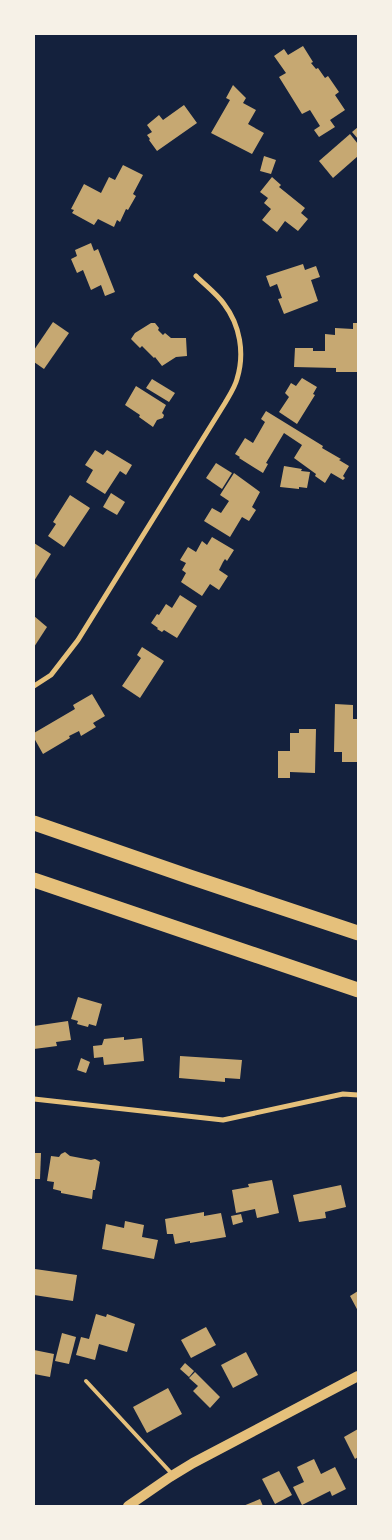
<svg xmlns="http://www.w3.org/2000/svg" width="392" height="1540" font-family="'Work Sans',sans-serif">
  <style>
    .building { fill: #c6a872 }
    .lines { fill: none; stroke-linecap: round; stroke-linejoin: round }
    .service { stroke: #e5c07b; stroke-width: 4 }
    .minor { stroke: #e5c07b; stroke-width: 5 }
    .secondary { stroke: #e5c07b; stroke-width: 10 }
    .motorway { stroke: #e5c07b; stroke-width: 15 }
  </style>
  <rect width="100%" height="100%" fill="#14213d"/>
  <g class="building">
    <path d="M303,46L313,62L311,63L316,69L318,68L325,78L328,76L339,92L335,95L345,110L330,120L335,127L319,137L314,130L320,126L310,110L302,114L279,77L286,73L274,56L284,49L288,55Z"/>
    <path d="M233,85L246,98L243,103L256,110L248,124L264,133L252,154L211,133L230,100L226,98Z"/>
    <path d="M184,105L197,123L157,151L149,140L150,139L147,135L152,132L147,125L159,115L163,120Z"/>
    <path d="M358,127V139L352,132Z"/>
    <path d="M350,134L358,144V156L333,178L319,161Z"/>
    <path d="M264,156L276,160L271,174L260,171Z"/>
    <path d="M123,165L143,175L133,194L136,196L128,210L126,209L120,222L117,220L114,227L98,219L94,225L72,213L74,210L71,209L84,184L101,193L109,177L115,180Z"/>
    <path d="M272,177L281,185L279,187L305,208L301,213L308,219L298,231L285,221L277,232L262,220L271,209L264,203L268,198L260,192Z"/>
    <path d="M91,243L94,251L98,249L115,292L105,296L101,285L91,290L83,270L77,273L71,259L77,256L75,250Z"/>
    <path d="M303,264L305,270L316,266L320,277L311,280L318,301L284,314L278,299L282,298L277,284L270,287L266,276Z"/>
    <path d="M53,322L69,333L44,369L34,362V350Z"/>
    <path d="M151,323H155L159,328L158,330L163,335L165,333L171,338H186L187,356L176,357L162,366L155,357L154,358L142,346L140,348L131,339L135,333Z"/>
    <path d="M353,323H358L357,372H336V368L294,367L295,348H313V351H325V334L335,335V328L353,329Z"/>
    <path d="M302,378L317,387L313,394L315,395L297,424L279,412L289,397L285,393L291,383L296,386Z"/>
    <path d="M152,379L175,393L169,402L146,388Z"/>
    <path d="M136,386L166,405L162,413L164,415L163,418L157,420L153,427L139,417L140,415L125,405Z"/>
    <path d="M266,411L323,446L322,448L341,459L339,460L349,466L343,476L345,478L343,480L331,473L325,483L315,476L316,474L294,458L302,445L284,433L266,463L268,464L263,473L239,458L240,457L235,454L245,438L253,443L265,422L261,419Z"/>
    <path d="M95,450L103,455L107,450L132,465L126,475L120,471L105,494L86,482L93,470L85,465Z"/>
    <path d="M216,463L232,473L222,489L206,478Z"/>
    <path d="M284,466L302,469L301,471L310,472L307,488L299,487V489L280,487Z"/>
    <path d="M234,473L260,492L252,507L256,510L249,521L242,517L230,537L204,521L212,508L221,513L229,501L220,495Z"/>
    <path d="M111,493L125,502L117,515L103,507Z"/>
    <path d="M70,495L90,508L64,547L48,536L56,524L53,522Z"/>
    <path d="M212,537L234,550L227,561L225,559L223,562L219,570L228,576L219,590L210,584L202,596L181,582L186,573L182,570L186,563L180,560L188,547L196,552L202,541L207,545Z"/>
    <path d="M34,543L51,554L34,581Z"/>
    <path d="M180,595L197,606L177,638L164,630L162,632L157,629L158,628L151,623L157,614L159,615L166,604L172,608Z"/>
    <path d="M34,616L47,627L34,647Z"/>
    <path d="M142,647L164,661L140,698L122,686L141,658L137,655Z"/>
    <path d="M92,694L105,716L93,723L96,727L81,736L79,731L69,736L70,738L43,754L34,738V733L75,709L73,705Z"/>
    <path d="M335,704L353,705V719H358L357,762H342V752H334Z"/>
    <path d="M299,729H316L315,773L290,772V778H278V751H290V733H299Z"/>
    <path d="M78,997L102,1004L96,1026L89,1024L88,1027L77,1024L78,1021L71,1019Z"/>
    <path d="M68,1021L71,1040L56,1042L57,1046L34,1049V1026Z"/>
    <path d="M124,1037V1040L142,1038L144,1061L104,1065L103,1057L94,1058L93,1046L102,1045L104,1039Z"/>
    <path d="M180,1056L242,1060L240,1079L225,1078V1082L179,1078Z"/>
    <path d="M81,1058L90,1062L86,1073L77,1070Z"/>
    <path d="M65,1152L70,1156L91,1160L95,1159L100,1162L95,1190H93L92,1199L61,1193V1191L53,1189L54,1182L47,1181L51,1156L59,1157L61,1154Z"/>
    <path d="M34,1153H41L40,1179H34Z"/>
    <path d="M272,1180L279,1213L257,1218L255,1209L236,1213L232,1190L249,1187L248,1184Z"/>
    <path d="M341,1185L346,1207L325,1212L326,1218L299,1222L293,1195Z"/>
    <path d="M204,1212V1216L221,1213L226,1237L190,1243V1241L175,1244L173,1234H167L165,1219Z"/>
    <path d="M241,1214L243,1222L233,1225L231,1216Z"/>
    <path d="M125,1221L144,1225L142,1237L158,1240L154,1259L102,1249L106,1224L124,1228Z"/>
    <path d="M35,1269L77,1275L73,1301L34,1295Z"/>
    <path d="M358,1291V1311L350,1296Z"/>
    <path d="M96,1314L106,1317L107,1314L135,1324L127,1352L99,1344L95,1360L76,1355L81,1337L89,1339Z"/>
    <path d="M206,1327L216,1345L191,1358L181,1340Z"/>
    <path d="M62,1333L76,1337L69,1364L55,1361Z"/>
    <path d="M34,1350L54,1354L50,1377L34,1374Z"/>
    <path d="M246,1352L258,1375L233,1388L221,1365Z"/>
    <path d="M185,1363L194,1371L189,1377L180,1369Z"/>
    <path d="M195,1372L220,1397L210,1408L193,1391L198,1386L189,1378Z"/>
    <path d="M168,1388L182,1414L147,1433L133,1407Z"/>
    <path d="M358,1429V1457L355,1459L344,1437Z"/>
    <path d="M314,1459L321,1474L335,1467L346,1489L332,1496L330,1491L302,1505L293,1487L304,1482L297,1467Z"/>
    <path d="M279,1471L292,1495L275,1504L262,1479Z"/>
    <path d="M260,1499L263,1506H243Z"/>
  </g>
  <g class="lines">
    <path class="service" d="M86,1381L173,1475"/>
    <g class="minor">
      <path d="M34,686L51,675L78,640L225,403C229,396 235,387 237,379C245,353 240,325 224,304C217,294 205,285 196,276"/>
      <path d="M34,1099L223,1120L343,1094L358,1095"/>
    </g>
    <path class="secondary" d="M128,1506L170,1477L193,1463L358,1376"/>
    <g class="motorway">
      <path d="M34,823L190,877L358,933"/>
      <path d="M34,880L358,990"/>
    </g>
  </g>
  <rect width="392" height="1540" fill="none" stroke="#f6f1e7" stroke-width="70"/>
</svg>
